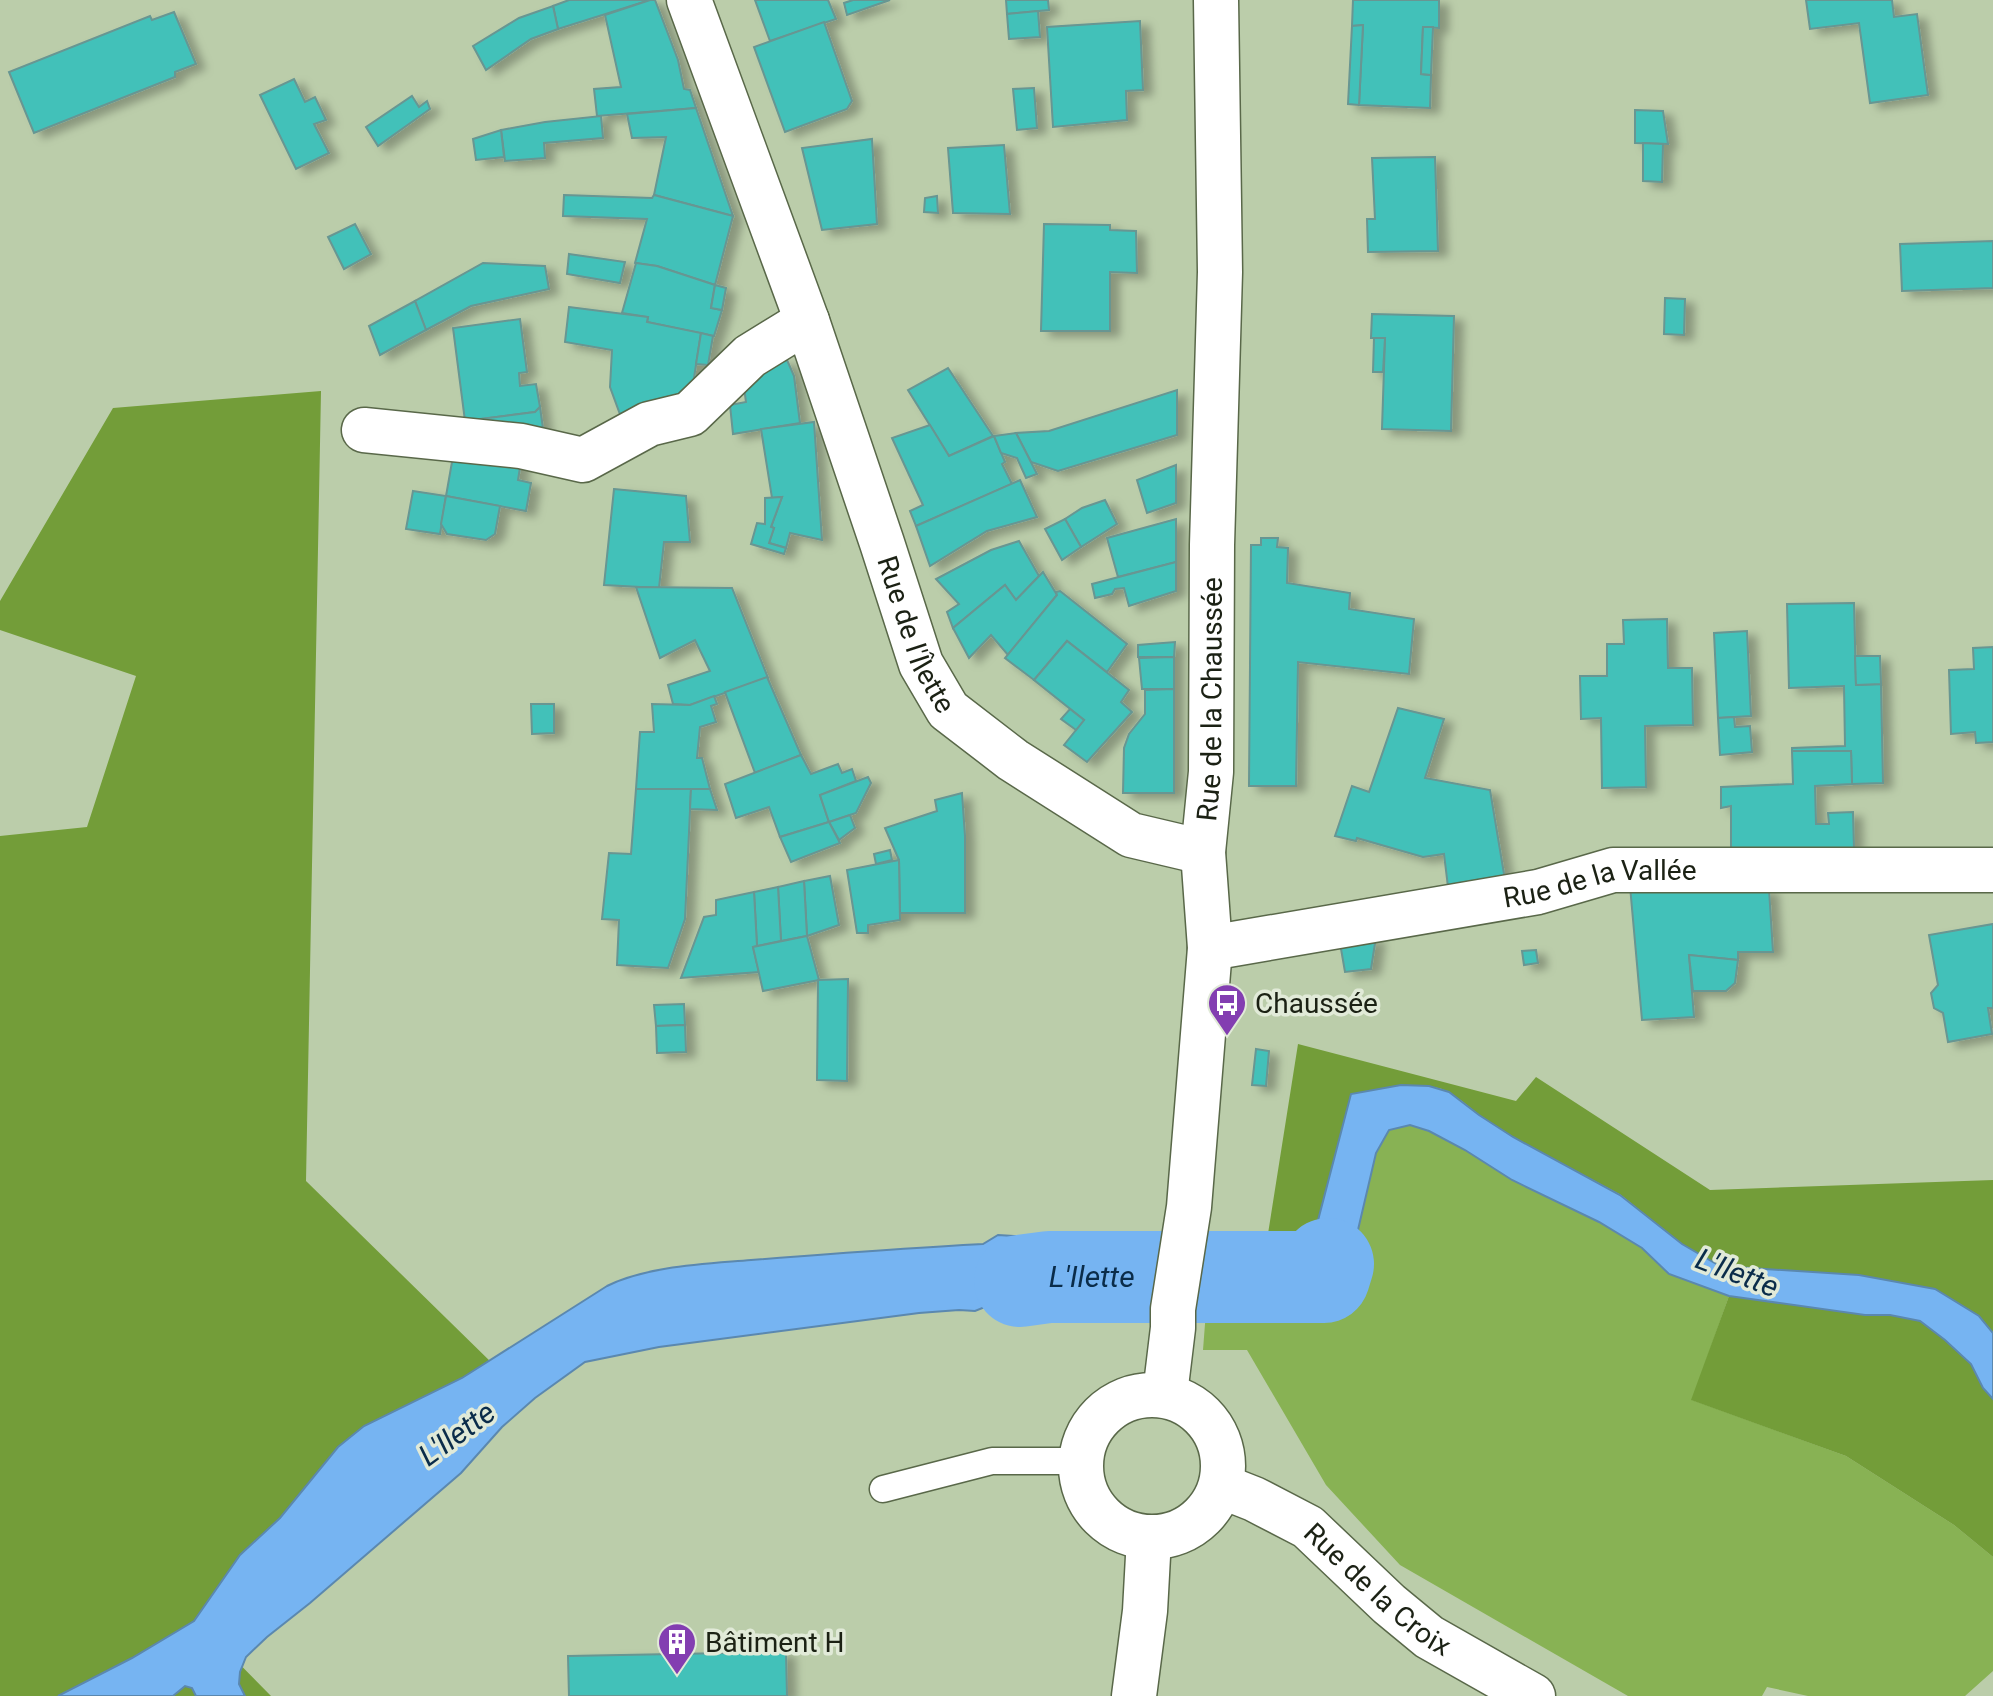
<svg xmlns="http://www.w3.org/2000/svg" width="1993" height="1696" font-family="Roboto,sans-serif">
  <style>
    .green { fill: #88b254 }
    .forest { fill: #739d39 }
    .water { fill: #76b4f2; stroke: #5b88af; stroke-width: 2 }
    .lines { fill: none; stroke-linecap: round; stroke-linejoin: round }
    .river { stroke: #76b4f2; stroke-width: 92 }
    .building { fill: #43c1b9; stroke: #679692; stroke-width: 2; filter: url(#shadow) }
    .lane-casing { stroke: #596849; stroke-width: 29 }
    .street-casing { stroke: #596849; stroke-width: 47 }
    .secondary-casing { stroke: #596849; stroke-width: 47 }
    .lane { stroke: #fff; stroke-width: 26 }
    .street { stroke: #fff; stroke-width: 44 }
    .secondary { stroke: #fff; stroke-width: 44 }
    .labels { text-anchor: middle; stroke-width: 7; stroke-linejoin: round; paint-order: stroke }
    .street-label { font-size: 28px; fill: #1b2114; stroke: #e1ead8 }
    .poi-label { font-size: 28px; fill: #1b2114; stroke: #e1ead8; text-anchor: start }
    .water-label { font-size: 30px; font-style: italic; fill: #0a2c4a; stroke: #e1ead8 }
  </style>
  <defs>
    <filter id="shadow"><feDropShadow dx="9" dy="5" stdDeviation="4" flood-color="#0004"/></filter>
  </defs>
  <rect width="100%" height="100%" fill="#bbcdaa"/>
  <path class="green" d="M1410,1125L1429,1131L1465,1150L1512,1180L1599,1222L1642,1248L1669,1274L1729,1296L1692,1400L1846,1456L1954,1525L1993,1557V1671L1965,1696H1808L1767,1687L1762,1696H1628L1400,1565L1326,1485L1247,1350H1203L1207,1298L1211,1302L1259,1305L1325,1299L1346,1281L1376,1153L1389,1130Z"/>
  <g class="forest">
    <path d="M321,391L306,1181L494,1365L207,1631L271,1696H0V836L87,827L136,676L0,630V601L113,408Z"/>
    <path d="M1298,1044L1516,1101L1536,1077L1710,1190L1993,1180V1333L1979,1316L1935,1289L1859,1275L1720,1266L1682,1244L1621,1195L1513,1137L1479,1115L1462,1101L1442,1089L1429,1086L1401,1085L1351,1094L1316,1228C1302,1250 1292,1261 1264,1259Z"/>
    <path d="M1729,1296L1865,1315H1890L1920,1321L1945,1340L1971,1364L1983,1388L1993,1399V1557L1954,1525L1846,1456L1691,1400Z"/>
  </g>
  <g class="water">
    <path d="M1401,1085L1429,1086L1449,1092L1479,1115L1513,1137L1620,1195L1682,1244L1720,1266L1859,1275L1935,1289L1979,1316L1993,1333V1399L1983,1388L1971,1364L1945,1340L1920,1321L1890,1315H1865L1729,1296L1669,1274L1642,1248L1599,1222L1512,1180L1465,1150L1429,1131L1410,1125L1389,1130L1376,1153L1346,1281L1325,1299L1292,1306L1211,1302L1207,1298L1213,1254C1258,1257 1288,1275 1316,1228L1351,1094Z"/>
    <path d="M998,1235L1149,1245L1143,1301L1045,1293L1010,1297L975,1311L959,1310L919,1313L659,1347L585,1362L535,1398L502,1427L461,1473L310,1603L267,1637L246,1657L240,1672L239,1684L245,1696H196L192,1688L185,1686L173,1696H58L132,1658L194,1621L240,1555L280,1518L338,1447L364,1426L462,1378L607,1286C647,1266 706,1264 751,1260C828,1254 905,1248 983,1244Z"/>
  </g>
  <g class="lines">
    <path class="river" id="s1" d="M1020,1281L1049,1277H1324L1328,1264"/>
  </g>
  <g class="building">
    <path d="M569,0H650L558,29L553,6Z"/>
    <path d="M650,0H655L678,60L684,89L690,90L696,108L597,116L594,89L621,87L605,15Z"/>
    <path d="M755,0H828L836,19L770,41Z"/>
    <path d="M853,0H890L847,15L844,3Z"/>
    <path d="M1006,0H1048L1049,10L1007,14Z"/>
    <path d="M1353,0H1439V28L1423,27L1421,74L1431,75L1430,108L1359,105L1363,25L1352,26Z"/>
    <path d="M1806,0H1892L1894,17L1917,14L1928,95L1870,103L1859,23L1810,29Z"/>
    <path d="M553,6L558,29L531,39L486,70L473,46L519,18Z"/>
    <path d="M1038,11L1040,37L1009,39L1007,14Z"/>
    <path d="M174,12L196,64L175,72V77L34,133L9,72L150,16L152,20Z"/>
    <path d="M1140,21L1143,90L1126,91L1127,120L1053,127L1047,27Z"/>
    <path d="M824,22L852,101L847,109L785,132L754,47Z"/>
    <path d="M1363,25L1359,105L1348,104L1352,26Z"/>
    <path d="M1423,27H1433L1431,75L1421,74Z"/>
    <path d="M294,79L305,102L315,97L326,120L314,124L329,153L296,169L260,95Z"/>
    <path d="M1034,88L1037,128L1017,130L1013,89Z"/>
    <path d="M412,96L419,107L427,101L430,109L378,146L366,127Z"/>
    <path d="M696,108L733,216L654,195L666,137L632,138L627,114Z"/>
    <path d="M1635,110L1663,111L1668,144L1635,143Z"/>
    <path d="M601,116L603,138L544,143L545,158L505,161L501,130L545,122Z"/>
    <path d="M501,130L504,157L476,160L473,139Z"/>
    <path d="M872,139L877,224L822,230L802,148Z"/>
    <path d="M1643,143L1663,144L1662,182L1643,181Z"/>
    <path d="M1004,145L1010,214L953,213L948,148Z"/>
    <path d="M1435,157L1438,251L1368,252L1367,219H1375L1372,158Z"/>
    <path d="M564,195L652,198L654,195L733,216L715,285L657,266L635,263L647,219L563,216Z"/>
    <path d="M937,196L938,213L924,212L925,198Z"/>
    <path d="M355,224L371,254L344,269L328,237Z"/>
    <path d="M1044,224L1110,225V230L1136,231L1137,273L1110,272V331H1041Z"/>
    <path d="M1993,241V288L1902,291L1900,244Z"/>
    <path d="M569,254L625,262L620,283L567,274Z"/>
    <path d="M483,263L545,266L549,289L471,306L426,330L415,301Z"/>
    <path d="M636,263L657,266L715,285L711,308L722,310L714,336L647,322L648,317L622,313Z"/>
    <path d="M715,285L726,288L722,310L711,308Z"/>
    <path d="M1665,298L1685,299L1684,335L1664,334Z"/>
    <path d="M415,301L426,330L380,355L369,326Z"/>
    <path d="M569,307L648,317L647,322L701,333L691,397L621,417L610,387L612,350L565,342Z"/>
    <path d="M1372,314L1454,316L1451,431L1382,429L1385,338H1371Z"/>
    <path d="M520,319L527,372L519,373L520,386L536,384L540,407L535,412L465,421L453,328Z"/>
    <path d="M701,333L713,336L708,365L696,364Z"/>
    <path d="M1374,338H1385L1383,372H1373Z"/>
    <path d="M787,360L794,376L800,423L733,434L730,405L746,402L743,380L757,367Z"/>
    <path d="M948,368L993,436L949,456L908,390Z"/>
    <path d="M1177,390V435L1058,471L1031,462L1016,433L1049,431Z"/>
    <path d="M540,407L545,443L465,421L535,412Z"/>
    <path d="M814,422L822,540L790,533L786,548L769,543L774,528L771,527L782,497L772,498L761,429Z"/>
    <path d="M930,425L949,456L994,436L1005,462L1002,464L1012,484L916,526L910,511L923,505L892,438Z"/>
    <path d="M1016,433L1037,474L1026,478L1017,458L1001,453L994,436Z"/>
    <path d="M455,445L522,455L518,480L531,483L526,511L446,496Z"/>
    <path d="M1176,465V503L1147,513L1137,480Z"/>
    <path d="M1020,480L1037,517L987,531L930,566L916,526Z"/>
    <path d="M614,489L686,496L690,542H664L659,588L604,585Z"/>
    <path d="M413,491L446,496L440,534L406,529Z"/>
    <path d="M446,496L500,506L495,534L486,540L447,534L441,524Z"/>
    <path d="M782,497L771,527L774,528L769,543L786,548L784,554L751,544L757,523L765,524V498Z"/>
    <path d="M1105,500L1117,524L1081,547L1065,519L1082,508Z"/>
    <path d="M1065,519L1081,547L1062,560L1045,529Z"/>
    <path d="M1176,519V562L1118,577L1107,538Z"/>
    <path d="M1261,538H1278L1277,547L1288,548L1287,583L1350,593L1349,609L1414,619L1409,674L1298,662L1296,786H1249L1251,545H1261Z"/>
    <path d="M1019,541L1039,576L1016,600L1005,585L953,628L947,612L959,604L936,579L991,550Z"/>
    <path d="M1176,562V591L1129,606L1124,588L1115,589L1112,594L1095,598L1092,584Z"/>
    <path d="M1043,572L1057,595L1008,655L991,635L969,658L953,628L1005,585L1016,600Z"/>
    <path d="M636,587L732,588L768,678L690,705L673,704L668,685L710,671L695,640L660,658Z"/>
    <path d="M1060,591L1127,644L1107,672L1067,641L1034,680L1005,658L1057,595L1056,592Z"/>
    <path d="M1854,603L1856,685L1881,684L1883,783L1852,784L1851,751H1792V748L1845,746L1844,686L1789,688L1787,604Z"/>
    <path d="M1667,619L1668,668H1692L1693,725L1645,726L1646,787L1602,788L1601,718L1581,719L1580,676H1607V644H1624L1623,620Z"/>
    <path d="M1747,631L1751,716L1718,718L1714,633Z"/>
    <path d="M1067,641L1129,690L1121,702L1132,712L1087,762L1064,745L1084,720L1034,680Z"/>
    <path d="M1175,642L1174,657H1138V645Z"/>
    <path d="M1993,647V742L1976,743L1975,732L1951,734L1949,670L1974,669L1973,648Z"/>
    <path d="M1855,656H1880L1881,684L1856,685Z"/>
    <path d="M1174,657V689H1142L1139,658Z"/>
    <path d="M767,677L801,755L755,773L725,692Z"/>
    <path d="M1174,689V793H1123L1124,748L1129,734L1145,714V690Z"/>
    <path d="M714,696L717,704L711,706L716,722L700,727L697,758H702L710,789H636L640,732H654L652,704L690,705Z"/>
    <path d="M531,704H554V733L532,734Z"/>
    <path d="M1398,708L1444,719L1425,778L1490,790L1505,880L1448,887L1444,854L1423,857L1357,838L1356,841L1335,836L1352,786L1369,792Z"/>
    <path d="M1070,709L1084,720L1076,730L1061,719Z"/>
    <path d="M1734,717L1735,727L1750,726L1752,752L1720,755L1718,718Z"/>
    <path d="M1792,751H1851L1852,784L1815,786L1816,824H1829L1828,813L1853,812L1854,849L1731,853V806L1721,808V787L1793,784Z"/>
    <path d="M801,755L811,774L838,764L842,773L852,769L856,781L820,795L829,822L780,837L769,807L736,818L725,784Z"/>
    <path d="M868,777L871,783L856,813L829,822L820,795Z"/>
    <path d="M636,789H691L685,919L668,968L617,965L619,920L602,919L609,853L631,854Z"/>
    <path d="M691,789H710L717,810L690,809Z"/>
    <path d="M962,793L965,836V913H900L899,860L885,828L937,811L935,800Z"/>
    <path d="M850,815L855,828L839,840L829,822Z"/>
    <path d="M829,822L840,843L791,862L780,837Z"/>
    <path d="M890,850L892,860L876,864L874,854Z"/>
    <path d="M899,860L900,920L868,925V933H857L847,870Z"/>
    <path d="M830,876L839,925L807,936L804,881Z"/>
    <path d="M804,881L807,936L781,941L778,887Z"/>
    <path d="M1630,886L1769,889L1773,952H1738V960L1689,955L1694,1017L1642,1020Z"/>
    <path d="M778,887L781,941L757,946L754,892Z"/>
    <path d="M754,892L757,946L753,947L759,972L681,978L704,917L716,915V900Z"/>
    <path d="M1993,924V1008H1988L1992,1034L1948,1042L1943,1013L1934,1008L1931,993L1938,985L1929,935Z"/>
    <path d="M807,936L819,980L763,991L753,947Z"/>
    <path d="M1376,937L1371,969L1345,972L1340,943Z"/>
    <path d="M1536,950L1538,963L1524,965L1522,951Z"/>
    <path d="M1689,955L1738,960L1735,983L1726,991H1693Z"/>
    <path d="M848,979L847,1081L817,1080L818,980Z"/>
    <path d="M684,1004L685,1025L656,1026L654,1005Z"/>
    <path d="M685,1025L686,1052L657,1053L656,1026Z"/>
    <path d="M1256,1049L1269,1051L1266,1086L1252,1085Z"/>
    <path d="M786,1652L787,1696H569L568,1656Z"/>
  </g>
  <g class="lines">
    <defs>
      <path id="lane" d="M883,1489L992,1461H1080"/>
      <g id="street">
        <path id="s2" d="M689,0L807,321L882,543L921,664L948,710L1013,760L1131,835L1203,852"/>
        <path d="M364,430L521,446L583,460L649,424L690,414L750,356L807,321"/>
        <path id="s3" d="M1210,948L1538,892L1613,870H1993"/>
        <path id="s4" d="M1221,1486L1254,1499L1308,1527L1389,1604L1429,1637L1533,1696"/>
      </g>
      <g id="secondary">
        <path id="s5" d="M1165,1394L1173,1328V1309L1189,1207L1210,948L1203,852L1211,772L1212,545L1220,272L1216,0"/>
        <circle cx="1152" cy="1466" r="71"/>
        <path d="M1134,1696L1145,1611L1149,1538"/>
      </g>
    </defs>
    <use href="#lane" class="lane-casing"/>
    <use href="#street" class="street-casing"/>
    <use href="#secondary" class="secondary-casing"/>
    <use href="#lane" class="lane"/>
    <use href="#street" class="street"/>
    <use href="#secondary" class="secondary"/>
  </g>
  <defs>
    <symbol id="bus-pin" viewBox="-11 -11 22 30"><path d="M0 17L-7.5 6A9.5 9.5 0 1 1 7.5 6Z" fill="#833eb1" stroke="#e1ead8"/><path d="M-5-6H5V4H4V6H2V4H-2V6H-4V4H-5ZM-3.5-4V0h7V-4ZM-3.5 1.2v1.5H-2V1.2ZM2 1.2v1.5H3.5V1.2Z" fill="#fff"/></symbol>
    <symbol id="building-pin" viewBox="-11 -11 22 30"><path d="M0 17L-7.5 6A9.5 9.5 0 1 1 7.5 6Z" fill="#833eb1" stroke="#e1ead8"/><path d="M-4-6H4V6H1V3H-1V6H-4ZM-2.5-4.3h1.7v1.8h-1.7ZM.8-4.3h1.7v1.8H.8ZM-2.5-1h1.7V.8h-1.7ZM.8-1h1.7V.8H.8Z" fill="#fff"/></symbol>
  </defs>
  <g fill-rule="evenodd">
    <use href="#bus-pin" x="1205" y="981" width="44" height="60"/>
    <use href="#building-pin" x="655" y="1620" width="44" height="60"/>
  </g>
  <g class="labels">
    <g class="street-label">
      <text dy="10" stroke="none"><textPath href="#s2" startOffset="674">Rue de l'Îlette</textPath></text>
      <text dy="10" stroke="none"><textPath href="#s5" startOffset="698">Rue de la Chaussée</textPath></text>
      <text dy="10" stroke="none"><textPath href="#s3" startOffset="396">Rue de la Vallée</textPath></text>
      <text dy="10" stroke="none"><textPath href="#s4" startOffset="190">Rue de la Croix</textPath></text>
    </g>
    <g class="poi-label">
      <text x="1255" y="1013">Chaussée</text>
      <text x="705" y="1652">Bâtiment H</text>
    </g>
    <g class="water-label">
      <text transform="translate(1737 1273) rotate(21)" y="10">L'Ilette</text>
      <text dy="10" stroke="none"><textPath href="#s1" startOffset="72">L'Ilette</textPath></text>
      <text transform="translate(457 1434) rotate(-36)" y="10">L'Ilette</text>
    </g>
  </g>
</svg>
